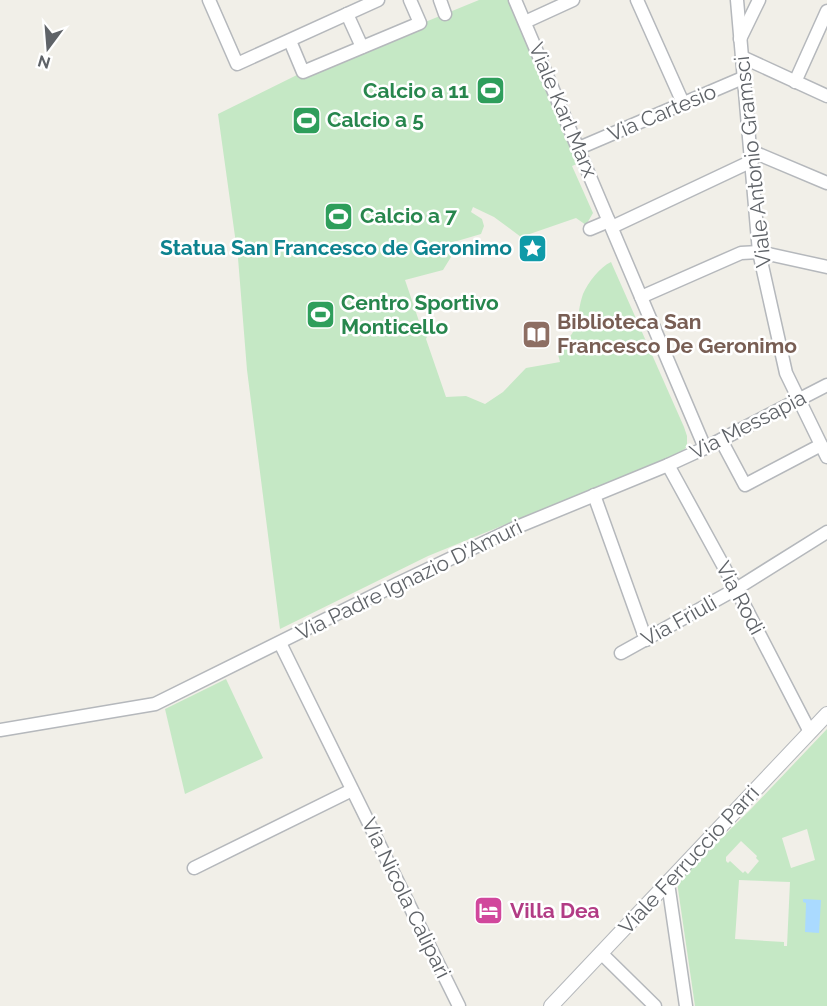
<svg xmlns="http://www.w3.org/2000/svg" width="827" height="1006" font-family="Raleway,sans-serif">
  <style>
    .green { fill: #c5e8c5; fill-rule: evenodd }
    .water { fill: #aadaff }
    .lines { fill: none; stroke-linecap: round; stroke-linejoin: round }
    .minor-casing { stroke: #b5b8bc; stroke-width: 15 }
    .tertiary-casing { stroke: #b5b8bc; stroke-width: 16 }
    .minor { stroke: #fff; stroke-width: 12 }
    .tertiary { stroke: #fff; stroke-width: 14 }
    .labels { text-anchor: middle; stroke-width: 5; stroke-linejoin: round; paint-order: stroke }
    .leisure-label { font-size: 21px; font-weight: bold; fill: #27864d; stroke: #fff; text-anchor: start }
    .street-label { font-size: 21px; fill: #5f6368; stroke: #fff }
    .culture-label { font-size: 21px; font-weight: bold; fill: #0d838f; stroke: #fff; text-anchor: end }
    .education-label { font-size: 21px; font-weight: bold; fill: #785e54; stroke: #fff; text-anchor: start }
    .hotel-label { font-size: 21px; font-weight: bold; fill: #b23c85; stroke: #fff; text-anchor: start }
  </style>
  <rect width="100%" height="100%" fill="#f1efe8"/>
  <g class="green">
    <path d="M479,0H515L584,161L572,166L593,213L586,225L576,218L521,237L494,217L473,207L471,212L482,219L484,226L481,234L447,244L451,257L443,270L405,280L422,330L431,328L426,339L446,397L466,396L485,404L503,392L526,368L560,362L556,347C582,334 575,317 583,294C588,282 600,267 611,262L684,427L687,436V447L678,454L428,556L280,629L247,370L238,258L218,114L303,72Z"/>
    <path d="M226,679L263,758L185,794L165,709Z"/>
    <path d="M827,729V1006H695L677,882L751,809ZM807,829L815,860L791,868L782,838ZM741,841L757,856L756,858L759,861L748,874L745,871L743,873L730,861L728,863L726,861V857ZM739,880L790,882L787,946H784V942L735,939Z"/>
  </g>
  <path class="water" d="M803,899L821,900L819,933L805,932L806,903L803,902Z"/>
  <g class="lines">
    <defs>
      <g id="minor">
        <path d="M209,0L237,64L378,0"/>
        <path d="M440,0L445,14"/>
        <path d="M515,0L705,448"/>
        <path d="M637,0L683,103"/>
        <path d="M737,0L759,252L786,373L827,457"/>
        <path d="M347,14L362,47"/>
        <path d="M525,22L573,0"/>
        <path d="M740,39L759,0"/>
        <path d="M290,41L303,72L420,23L410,0"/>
        <path d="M742,57L827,96"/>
        <path d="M795,82L827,11"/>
        <path d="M579,148L745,77"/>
        <path d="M751,151L827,183"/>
        <path d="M612,227L752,161"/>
        <path d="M590,229L609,221"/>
        <path d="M641,297L741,253L759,252L827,267"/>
        <path d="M721,440L745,485L821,445"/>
        <path d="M668,465L736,589L810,732"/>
        <path d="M594,495L646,640"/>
        <path d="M280,643L459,1006"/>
        <path d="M621,653L736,589L827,532"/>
        <path d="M0,730L155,704L397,584L517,527L668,465L705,448L827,385"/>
        <path d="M194,868L352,790"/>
        <path d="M668,883L686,1006"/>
        <path d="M601,953L655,1006"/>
      </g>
      <path id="tertiary" d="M551,1006L827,714"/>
    </defs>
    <use href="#minor" class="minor-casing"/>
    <use href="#tertiary" class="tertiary-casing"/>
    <use href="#minor" class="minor"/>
    <use href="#tertiary" class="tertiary"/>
  </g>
  <defs>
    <symbol id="stadium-square" viewBox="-11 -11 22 22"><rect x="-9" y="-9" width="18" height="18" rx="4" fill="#2e9e5b" stroke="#fff"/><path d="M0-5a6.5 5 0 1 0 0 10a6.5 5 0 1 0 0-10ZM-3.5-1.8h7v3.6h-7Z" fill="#fff"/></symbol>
    <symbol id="sight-square" viewBox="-11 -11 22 22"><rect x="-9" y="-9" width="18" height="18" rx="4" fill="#0f9aa8" stroke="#fff"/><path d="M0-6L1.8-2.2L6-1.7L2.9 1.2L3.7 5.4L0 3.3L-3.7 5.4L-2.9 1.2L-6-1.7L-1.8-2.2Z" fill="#fff"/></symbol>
    <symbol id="library-square" viewBox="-11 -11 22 22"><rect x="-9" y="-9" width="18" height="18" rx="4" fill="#8d6e63" stroke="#fff"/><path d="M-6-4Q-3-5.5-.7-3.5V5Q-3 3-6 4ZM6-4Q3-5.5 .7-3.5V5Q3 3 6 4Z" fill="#fff"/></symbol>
    <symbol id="hotel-square" viewBox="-11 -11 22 22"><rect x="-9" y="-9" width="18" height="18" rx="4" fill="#d1479c" stroke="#fff"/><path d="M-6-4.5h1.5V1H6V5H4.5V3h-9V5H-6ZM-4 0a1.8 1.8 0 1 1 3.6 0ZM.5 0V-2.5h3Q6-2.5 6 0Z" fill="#fff"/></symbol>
  </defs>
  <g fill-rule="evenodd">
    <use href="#stadium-square" x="474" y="74" width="33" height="33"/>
    <use href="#stadium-square" x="290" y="104" width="33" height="33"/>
    <use href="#stadium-square" x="322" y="200" width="33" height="33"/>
    <use href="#sight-square" x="516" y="232" width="33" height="33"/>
    <use href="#stadium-square" x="304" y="298" width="33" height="33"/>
    <use href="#library-square" x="520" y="318" width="33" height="33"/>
    <use href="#hotel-square" x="472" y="894" width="33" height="33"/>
  </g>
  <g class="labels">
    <g class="leisure-label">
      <text x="469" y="98" text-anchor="end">Calcio a 11</text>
      <text x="327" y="127">Calcio a 5</text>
      <text x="360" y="223">Calcio a 7</text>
      <text x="341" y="310">Centro Sportivo<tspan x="341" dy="24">Monticello</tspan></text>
    </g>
    <g class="street-label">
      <text transform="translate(563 110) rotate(67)" y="7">Viale Karl Marx</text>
      <text transform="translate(662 113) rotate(-23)" y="7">Via Cartesio</text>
      <text transform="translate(753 162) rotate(-96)" y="7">Viale Antonio Gramsci</text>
      <text transform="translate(748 425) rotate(-27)" y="7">Via Messapia</text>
      <text transform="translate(409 580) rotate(-26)" y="7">Via Padre Ignazio D'Amuri</text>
      <text transform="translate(740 598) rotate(62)" y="7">Via Rodi</text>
      <text transform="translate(679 621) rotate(-29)" y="7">Via Friuli</text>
      <text transform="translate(689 860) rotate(-47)" y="7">Viale Ferruccio Parri</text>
      <text transform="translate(406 898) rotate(64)" y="7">Via Nicola Calipari</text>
    </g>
    <g class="culture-label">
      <text x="512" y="255">Statua San Francesco de Geronimo</text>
    </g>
    <g class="education-label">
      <text x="557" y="329">Biblioteca San<tspan x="557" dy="24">Francesco De Geronimo</tspan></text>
    </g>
    <g class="hotel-label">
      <text x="510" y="918">Villa Dea</text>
    </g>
  </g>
  <g transform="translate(48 48) rotate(196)" stroke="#ffffff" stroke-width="4.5" paint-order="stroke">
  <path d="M0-4.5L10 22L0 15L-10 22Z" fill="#5f6368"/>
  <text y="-9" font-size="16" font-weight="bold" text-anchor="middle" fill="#5f6368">N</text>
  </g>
</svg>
